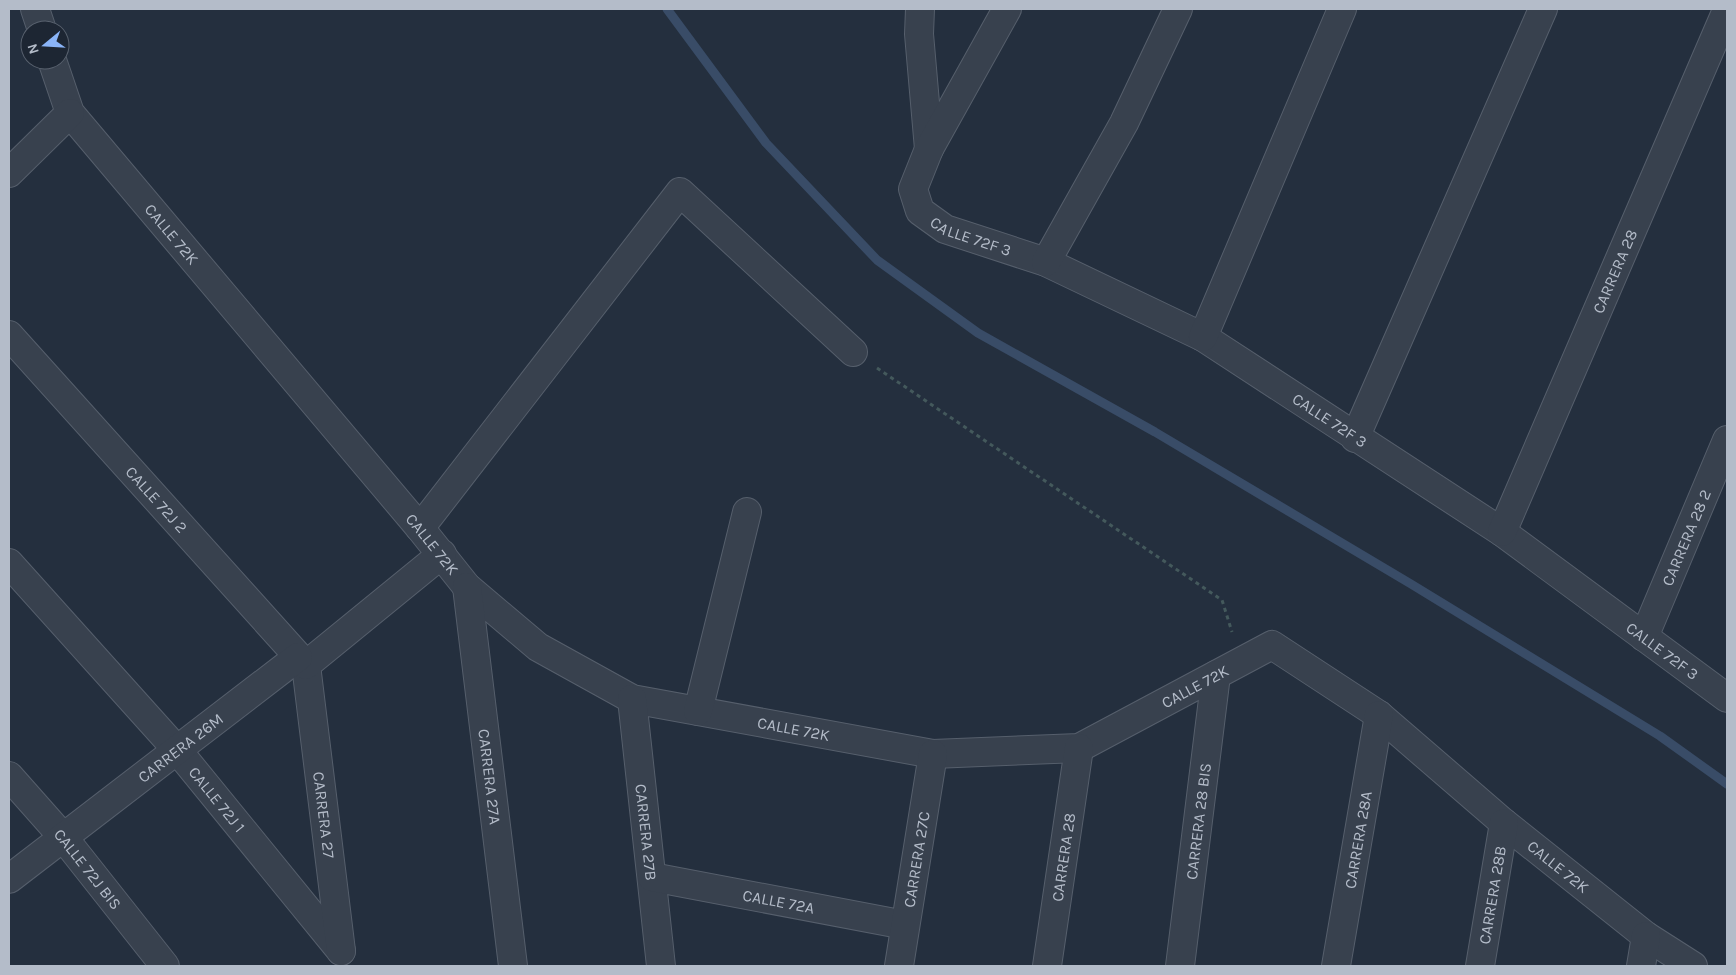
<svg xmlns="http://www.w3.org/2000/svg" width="1736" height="975" font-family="Karla,sans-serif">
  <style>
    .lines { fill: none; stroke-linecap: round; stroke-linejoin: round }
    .stream { stroke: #394c67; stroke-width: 9 }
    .minor-casing { stroke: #565f6c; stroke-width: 30 }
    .path { stroke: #44595c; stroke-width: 3; stroke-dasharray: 4 4; stroke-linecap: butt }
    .minor { stroke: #38414e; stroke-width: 28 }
    .labels { text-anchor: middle; stroke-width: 5; stroke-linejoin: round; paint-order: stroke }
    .street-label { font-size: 16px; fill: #b4bcc9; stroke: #1d2633 }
  </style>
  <rect width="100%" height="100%" fill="#242f3e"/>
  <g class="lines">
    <path class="stream" d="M667,9L766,143L877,260L978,333L1155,432L1411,584L1660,736L1727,784"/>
    <defs>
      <g id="minor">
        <path d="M35,9L42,30"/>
        <path d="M920,9L919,34L929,149"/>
        <path id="s1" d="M1007,9L929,149L913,189L920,211L945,229L1046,262L1203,337L1502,532L1727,698"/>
        <path id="s2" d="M52,60L70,113L420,528L467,587L538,647L632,699L933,754L1079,748L1272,645L1379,715L1504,823L1646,936L1693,966"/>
        <path d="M9,173L70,113"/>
        <path d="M1046,262L1124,123L1178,9"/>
        <path id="s3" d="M9,335L306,665"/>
        <path d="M1203,337L1342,9"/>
        <path d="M1355,438L1543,9"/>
        <path d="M420,528L680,192L853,352"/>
        <path id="s4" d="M1502,532L1727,10"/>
        <path id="s5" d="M9,563L178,751L341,951"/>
        <path id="s6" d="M467,587L513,966"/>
        <path id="s7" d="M1644,637L1727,440"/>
        <path id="s8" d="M306,665L341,951"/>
        <path d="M306,665L442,554"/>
        <path id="s9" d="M632,699L661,966"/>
        <path d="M698,711L747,512"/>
        <path id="s10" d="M9,776L63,837L165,966"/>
        <path id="s11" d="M652,877L905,925"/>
        <path id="s12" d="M9,879L298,657"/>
        <path id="s13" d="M899,966L933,754"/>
        <path id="s14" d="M1047,966L1079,748"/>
        <path id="s15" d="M1180,966L1216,675"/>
        <path id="s16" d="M1336,966L1379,715"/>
        <path id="s17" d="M1480,966L1504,823"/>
        <path d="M1641,966L1646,936"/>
      </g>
    </defs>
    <use href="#minor" class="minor-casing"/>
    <path class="path" d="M877,368L1222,600L1232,632"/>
    <use href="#minor" class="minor"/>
  </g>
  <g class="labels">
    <g class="street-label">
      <text dy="6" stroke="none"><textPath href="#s2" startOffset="214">CALLE 72K</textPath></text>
      <text dy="6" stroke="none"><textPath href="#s1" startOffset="284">CALLE 72F 3</textPath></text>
      <text dy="6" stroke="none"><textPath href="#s4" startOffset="284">CARRERA 28</textPath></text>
      <text dy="6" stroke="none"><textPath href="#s1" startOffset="689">CALLE 72F 3</textPath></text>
      <text dy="6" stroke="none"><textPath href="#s3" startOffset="221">CALLE 72J 2</textPath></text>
      <text dy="6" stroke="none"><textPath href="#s7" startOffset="108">CARRERA 28 2</textPath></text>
      <text dy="6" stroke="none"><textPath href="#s2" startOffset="619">CALLE 72K</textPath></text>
      <text dy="6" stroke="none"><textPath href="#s1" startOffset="1094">CALLE 72F 3</textPath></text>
      <text dy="6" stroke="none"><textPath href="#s2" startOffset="1458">CALLE 72K</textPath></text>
      <text dy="6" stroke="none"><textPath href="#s2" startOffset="1039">CALLE 72K</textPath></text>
      <text dy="6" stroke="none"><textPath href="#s12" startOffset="216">CARRERA 26M</textPath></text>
      <text dy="6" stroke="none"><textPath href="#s6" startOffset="191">CARRERA 27A</textPath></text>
      <text dy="6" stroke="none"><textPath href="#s5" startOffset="315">CALLE 72J 1</textPath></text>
      <text dy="6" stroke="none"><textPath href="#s8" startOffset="151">CARRERA 27</textPath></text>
      <text dy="6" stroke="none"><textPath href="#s15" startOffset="146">CARRERA 28 BIS</textPath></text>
      <text dy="6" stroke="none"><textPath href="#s9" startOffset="134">CARRERA 27B</textPath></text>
      <text dy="6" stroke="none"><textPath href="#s16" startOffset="128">CARRERA 28A</textPath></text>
      <text dy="6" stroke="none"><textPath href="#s14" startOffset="110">CARRERA 28</textPath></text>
      <text dy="6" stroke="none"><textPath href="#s13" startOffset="108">CARRERA 27C</textPath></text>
      <text dy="6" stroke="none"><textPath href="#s2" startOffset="1908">CALLE 72K</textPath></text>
      <text dy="6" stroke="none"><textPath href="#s10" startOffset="122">CALLE 72J BIS</textPath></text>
      <text dy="6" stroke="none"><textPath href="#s17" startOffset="72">CARRERA 28B</textPath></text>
      <text dy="6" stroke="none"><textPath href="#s11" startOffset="129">CALLE 72A</textPath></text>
    </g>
  </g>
  <rect width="1736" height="975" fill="none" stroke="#b4bcc9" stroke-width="20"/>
  <g transform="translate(45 45) rotate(252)"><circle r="24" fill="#1d2633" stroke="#59626f"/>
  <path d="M0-4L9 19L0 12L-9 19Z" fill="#8ab4f8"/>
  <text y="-8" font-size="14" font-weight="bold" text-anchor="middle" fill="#b4bcc9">N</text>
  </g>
</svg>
